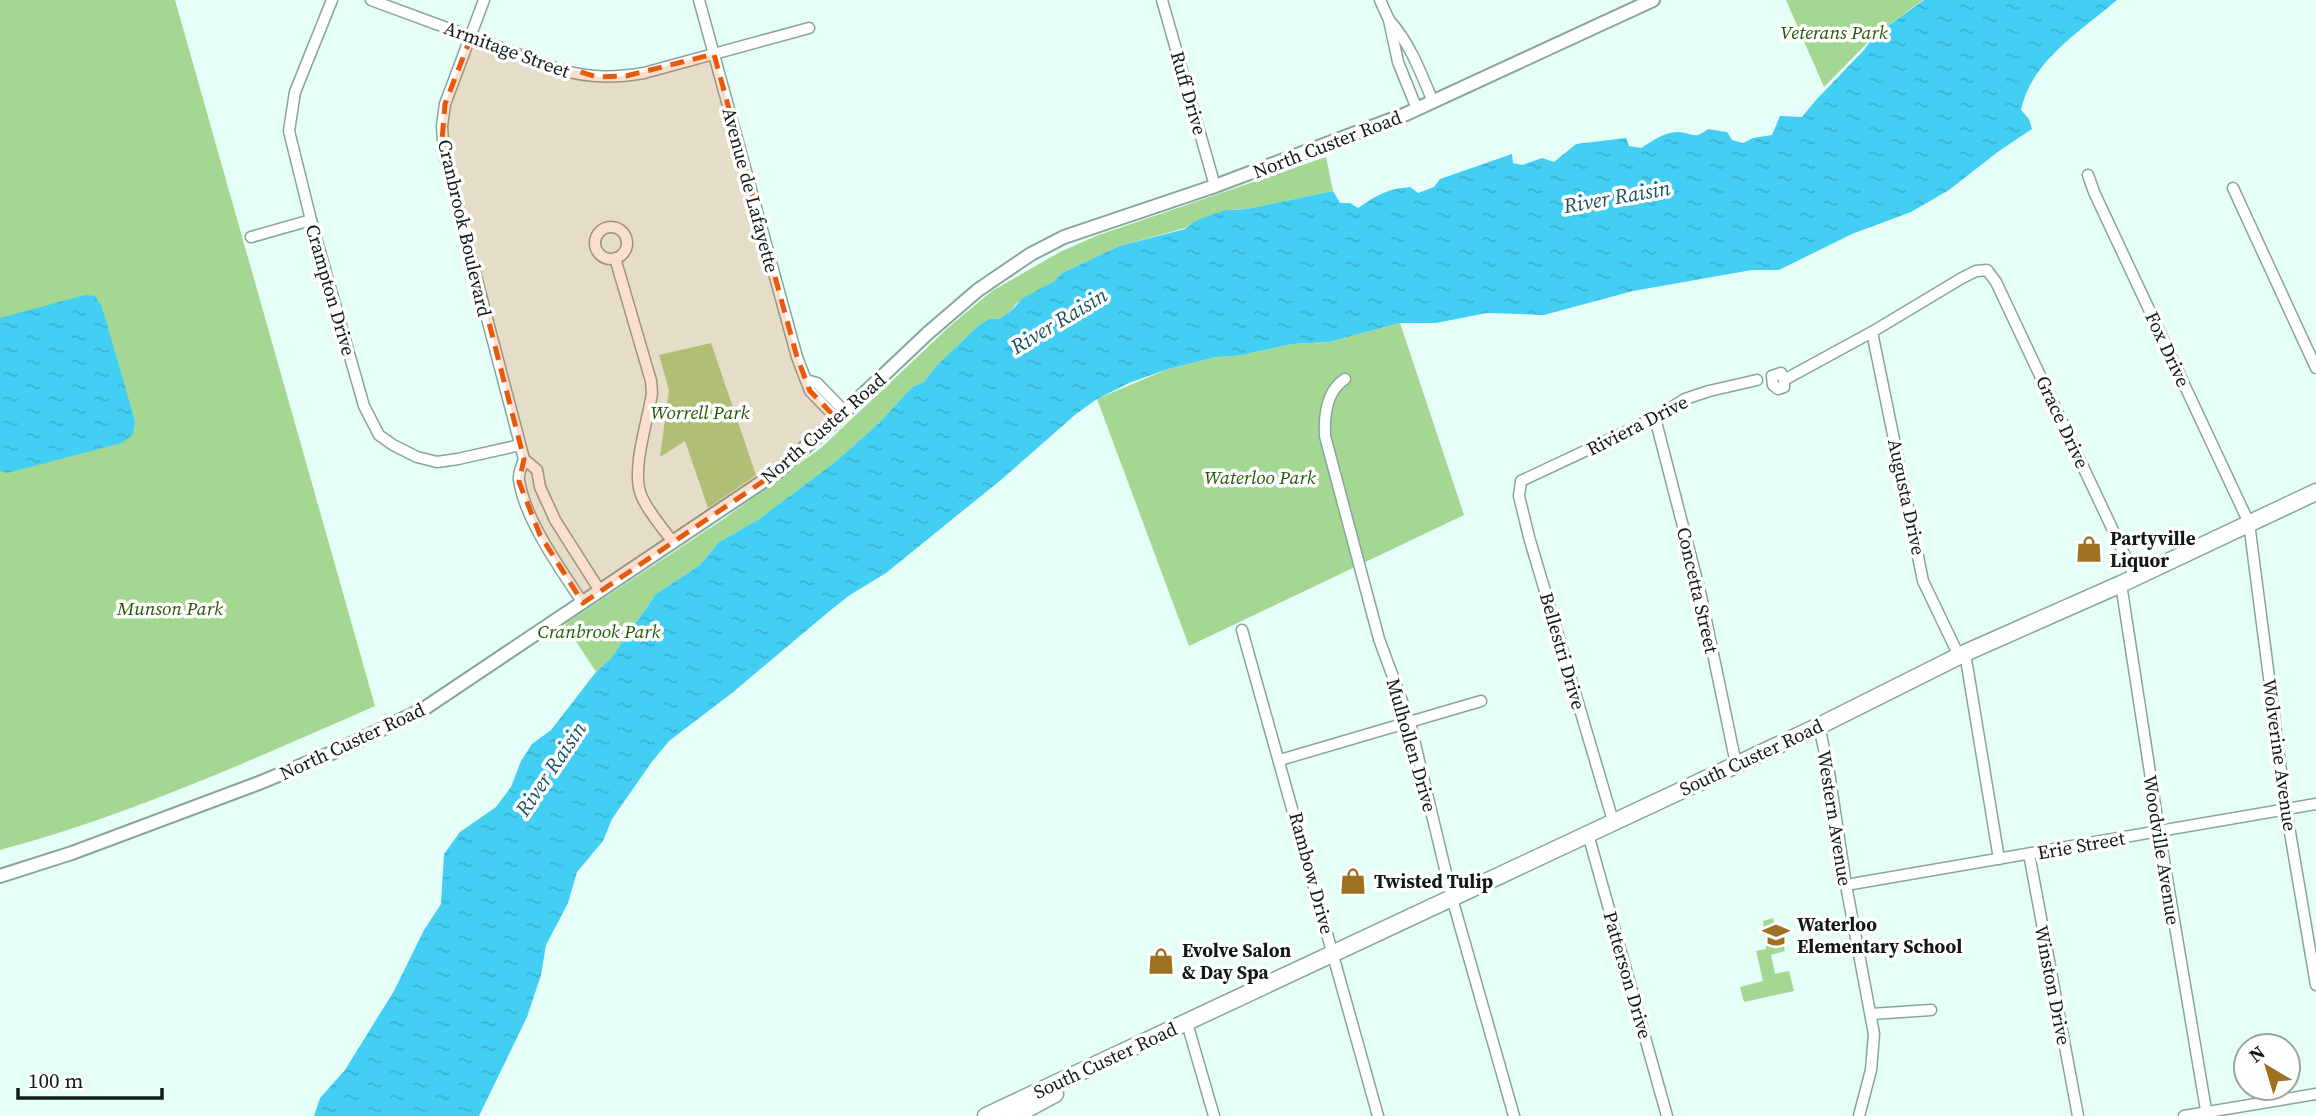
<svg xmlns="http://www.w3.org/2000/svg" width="2316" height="1116" font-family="'Source Serif 4',serif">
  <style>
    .green { fill: #a4d792 }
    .water { fill: url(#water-ripples) }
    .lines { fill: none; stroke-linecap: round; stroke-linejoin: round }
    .minor-casing { stroke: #88a59d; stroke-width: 13 }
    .tertiary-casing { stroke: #88a59d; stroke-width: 16 }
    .primary-casing { stroke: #88a59d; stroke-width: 19 }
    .minor { stroke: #fff; stroke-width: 10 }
    .tertiary { stroke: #fff; stroke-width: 12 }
    .primary { stroke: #fff; stroke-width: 16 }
    .marked { fill: #e8590c; fill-opacity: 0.2; stroke: #e8590c; stroke-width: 5; stroke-dasharray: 14 9; stroke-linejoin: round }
    .labels { text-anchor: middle; stroke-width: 7; stroke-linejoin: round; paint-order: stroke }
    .park-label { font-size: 19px; font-style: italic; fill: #225900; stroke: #fff }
    .street-label { font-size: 19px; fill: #101b18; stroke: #fff }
    .poi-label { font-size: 19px; font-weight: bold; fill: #101b18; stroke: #fff; text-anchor: start }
    .water-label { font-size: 21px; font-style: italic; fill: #195261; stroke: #fff }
  </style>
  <defs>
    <pattern id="water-ripples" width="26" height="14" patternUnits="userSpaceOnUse" patternTransform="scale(1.75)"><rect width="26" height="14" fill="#43cff3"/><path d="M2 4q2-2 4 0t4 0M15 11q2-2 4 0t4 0" fill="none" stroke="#3ab1d0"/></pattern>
  </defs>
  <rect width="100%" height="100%" fill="#e6fef8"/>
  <g class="green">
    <path d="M0,0H175L375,706C254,759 128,816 0,850Z"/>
    <path d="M1786,0H1923L1876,34L1824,87Z"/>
    <path d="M1326,157L1333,191L1247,209H1235L1195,221L1185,228L1119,246L1062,273L1053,282L1016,304L1010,312L999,319H989L979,325L937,365L924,382L912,387L879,423L835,462L759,519L719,542L700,565L656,594L611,658L596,672L565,624L725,518L822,447L950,326L992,291L1060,252L1096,236Z"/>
    <path d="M1400,323L1464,515L1189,646L1097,399L1168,369L1216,357L1236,356L1293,344L1329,342Z"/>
    <path d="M711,343L756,475L708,508L685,441L660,457L669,390L659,355Z"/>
    <path d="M1773,918L1776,930H1780L1785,951L1771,955L1775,974L1789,971L1794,991L1744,1002L1740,987L1763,981L1756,951L1766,949L1763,921Z"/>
  </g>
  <g class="water">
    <path d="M1924,0H2117C2081,31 2031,61 2021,110L2029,119L2032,129L1999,151L1949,190L1911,212L1852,234L1779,270H1752L1633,291L1544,315L1487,313L1436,323H1400L1329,342L1293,344L1236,356L1216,357L1168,369L1129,383L1097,399L1076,414L1002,479L886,573L850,595L832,609L732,693L669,741L651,763L612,819L603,841L577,872L568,903L546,945L541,975L527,1017L479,1116H314L320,1098L345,1070L394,991L424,930L441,904L444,854L460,832L496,807L511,787L521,761L532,744L551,730L596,672L611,658L656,594L700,565L719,542L759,519L835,462L879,423L912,387L924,382L937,365L979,325L989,319H999L1010,312L1023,298L1053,282L1062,273L1119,246L1185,229L1195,221L1225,210L1247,209L1333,191L1340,203H1350L1358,208C1377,195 1387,189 1410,187L1418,193L1434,187L1440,179L1512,154L1513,163L1522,165L1542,158L1554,162L1576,144L1626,138L1629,146L1641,148C1652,142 1663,132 1677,132C1692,132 1693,141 1708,129L1727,132L1732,140L1743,143L1753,138L1772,135L1780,116L1802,117L1816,100L1864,50L1875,35Z"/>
    <path d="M85,295L95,296L102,307L135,421L133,434L122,443L7,473L0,471V318Z"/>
  </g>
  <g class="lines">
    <defs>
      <g id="minor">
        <path d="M332,0L295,92L289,131L311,220L364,406L379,435L393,445L417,457L437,462L458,459L520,445"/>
        <path d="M371,0L561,70C590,78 615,78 644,73L809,28"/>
        <path d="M484,0L445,104L442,126L444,155L524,459L537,470L540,487L555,520L600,591"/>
        <path d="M699,0L797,357L810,391L837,419"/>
        <path d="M1162,0L1215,186"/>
        <path d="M1380,0L1389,20L1398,62L1417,109"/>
        <path d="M1389,20C1410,43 1421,73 1433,102"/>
        <path d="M2088,175L2094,192L2249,523L2286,809L2316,985"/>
        <path d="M2233,188L2316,368"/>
        <circle cx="611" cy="243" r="16"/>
        <path d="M251,237L311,220"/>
        <path d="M615,258L651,381L652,393C648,421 631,469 641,495C648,512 662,527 672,541"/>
        <path d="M1872,332L1923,581L1959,656"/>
        <path d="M1345,379C1326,391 1324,416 1325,436L1379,639L1410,723L1452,898L1514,1116"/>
        <path d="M806,380L817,383L845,412"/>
        <path d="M1784,380V387L1778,389L1773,385L1772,376L1781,373L1784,380L1872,332L1962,278L1976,271L1987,270L1996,282L2135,577"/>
        <path d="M1655,418L1701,596L1736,764"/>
        <path d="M524,459C522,466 518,473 519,480C525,520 561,570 583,603"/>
        <path d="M2121,584L2159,831L2207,1116"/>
        <path d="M1242,630L1378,1116"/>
        <path d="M1965,653L1999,859"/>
        <path d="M1819,726L1829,772L1846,885L1874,1034L1871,1070L1859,1116"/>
        <path d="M1280,760L1481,701"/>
        <path d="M1613,821L1529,537L1519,496L1521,481L1655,418L1685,399L1709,391L1757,380"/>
        <path d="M1588,834L1667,1116"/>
        <path d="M2029,854L2078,1116"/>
        <path d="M1846,885L2316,804"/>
        <path d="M1871,1014L1931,1010"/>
        <path d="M1187,1023L1214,1116"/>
        <path d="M2184,1116L2316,1094"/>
      </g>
      <path id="tertiary" d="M0,876L72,853L259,783L334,752L422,710L777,472L837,419L928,333L978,290L1031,254L1064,237L1215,186L1406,114L1653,0"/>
      <g id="primary">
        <path d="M986,1116L1819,726L1965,653L2121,584L2316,492"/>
        <path d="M1014,1116L1055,1094"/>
      </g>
    </defs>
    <use href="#minor" class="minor-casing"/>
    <use href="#tertiary" class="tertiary-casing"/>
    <use href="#primary" class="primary-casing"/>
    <use href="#minor" class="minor"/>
    <use href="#tertiary" class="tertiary"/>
    <use href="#primary" class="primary"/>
  </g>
  <path class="marked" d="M471,37L597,77L626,76L714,54L797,357L810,391L837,419L777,472L583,603L540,535L519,482L524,459L442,140L445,104Z"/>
  <defs>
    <symbol id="shop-bare" viewBox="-9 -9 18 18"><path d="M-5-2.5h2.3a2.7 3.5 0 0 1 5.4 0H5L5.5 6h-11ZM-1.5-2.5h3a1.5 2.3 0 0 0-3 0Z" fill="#9f7223" stroke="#fff" stroke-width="2.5" paint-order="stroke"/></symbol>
    <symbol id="school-bare" viewBox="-9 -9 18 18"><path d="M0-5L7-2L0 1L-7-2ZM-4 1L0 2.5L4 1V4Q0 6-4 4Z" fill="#9f7223" stroke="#fff" stroke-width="2.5" paint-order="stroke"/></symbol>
  </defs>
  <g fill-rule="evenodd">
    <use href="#shop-bare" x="2070" y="530" width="38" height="38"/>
    <use href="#shop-bare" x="1334" y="862" width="38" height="38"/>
    <use href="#school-bare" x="1757" y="916" width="38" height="38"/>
    <use href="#shop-bare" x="1142" y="942" width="38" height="38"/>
  </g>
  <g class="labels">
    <g class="park-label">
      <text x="1834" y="39">Veterans Park</text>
      <text x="700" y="419">Worrell Park</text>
      <text x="1260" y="484">Waterloo Park</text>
      <text x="170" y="615">Munson Park</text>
      <text x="599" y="638">Cranbrook Park</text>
    </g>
    <g class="street-label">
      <text transform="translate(507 49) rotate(20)" y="7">Armitage Street</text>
      <text transform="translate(1189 93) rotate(74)" y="7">Ruff Drive</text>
      <text transform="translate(1327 144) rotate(-21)" y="7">North Custer Road</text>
      <text transform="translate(751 190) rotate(75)" y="7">Avenue de Lafayette</text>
      <text transform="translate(465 228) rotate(77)" y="7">Cranbrook Boulevard</text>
      <text transform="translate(331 290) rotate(74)" y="7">Crampton Drive</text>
      <text transform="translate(2168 349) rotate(65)" y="7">Fox Drive</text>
      <text transform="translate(2063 422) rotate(65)" y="7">Grace Drive</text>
      <text transform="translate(1637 425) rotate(-27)" y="7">Riviera Drive</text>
      <text transform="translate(823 428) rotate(-41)" y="7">North Custer Road</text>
      <text transform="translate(1907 497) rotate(78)" y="7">Augusta Drive</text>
      <text transform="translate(1698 590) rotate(77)" y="7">Concetta Street</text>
      <text transform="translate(1563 651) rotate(74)" y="7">Bellestri Drive</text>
      <text transform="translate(352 741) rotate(-25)" y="7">North Custer Road</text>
      <text transform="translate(1412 745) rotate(74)" y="7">Mulhollen Drive</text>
      <text transform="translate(2280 755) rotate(82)" y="7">Wolverine Avenue</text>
      <text transform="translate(1751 757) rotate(-25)" y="7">South Custer Road</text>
      <text transform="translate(1835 818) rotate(81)" y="7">Western Avenue</text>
      <text transform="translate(2081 845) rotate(-10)" y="7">Erie Street</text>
      <text transform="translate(2162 850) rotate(81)" y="7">Woodville Avenue</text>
      <text transform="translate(1312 873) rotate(75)" y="7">Rambow Drive</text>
      <text transform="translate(1628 975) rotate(74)" y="7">Patterson Drive</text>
      <text transform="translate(2053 985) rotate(79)" y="7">Winston Drive</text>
      <text transform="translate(1105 1060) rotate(-25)" y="7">South Custer Road</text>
    </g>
    <g class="poi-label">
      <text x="2110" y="545">Partyville<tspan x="2110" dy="22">Liquor</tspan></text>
      <text x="1374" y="888">Twisted Tulip</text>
      <text x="1797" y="931">Waterloo<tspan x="1797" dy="22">Elementary School</tspan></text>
      <text x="1182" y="957">Evolve Salon<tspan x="1182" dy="22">&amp; Day Spa</tspan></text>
    </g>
    <g class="water-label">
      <text transform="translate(1617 197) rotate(-10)" y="7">River Raisin</text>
      <text transform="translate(1059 321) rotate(-31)" y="7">River Raisin</text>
      <text transform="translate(551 769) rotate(-56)" y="7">River Raisin</text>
    </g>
  </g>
  <g transform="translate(2267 1067) rotate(322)"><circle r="33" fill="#ffffff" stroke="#9fa4a3" stroke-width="2"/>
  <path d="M0-5L12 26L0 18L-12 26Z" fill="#9f7223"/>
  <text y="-10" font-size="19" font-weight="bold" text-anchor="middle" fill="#101b18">N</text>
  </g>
  <path d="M18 1088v10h144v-10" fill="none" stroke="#101b18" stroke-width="3.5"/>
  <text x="28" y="1088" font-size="21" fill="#101b18" stroke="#ffffff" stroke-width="5" paint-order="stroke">100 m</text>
</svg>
